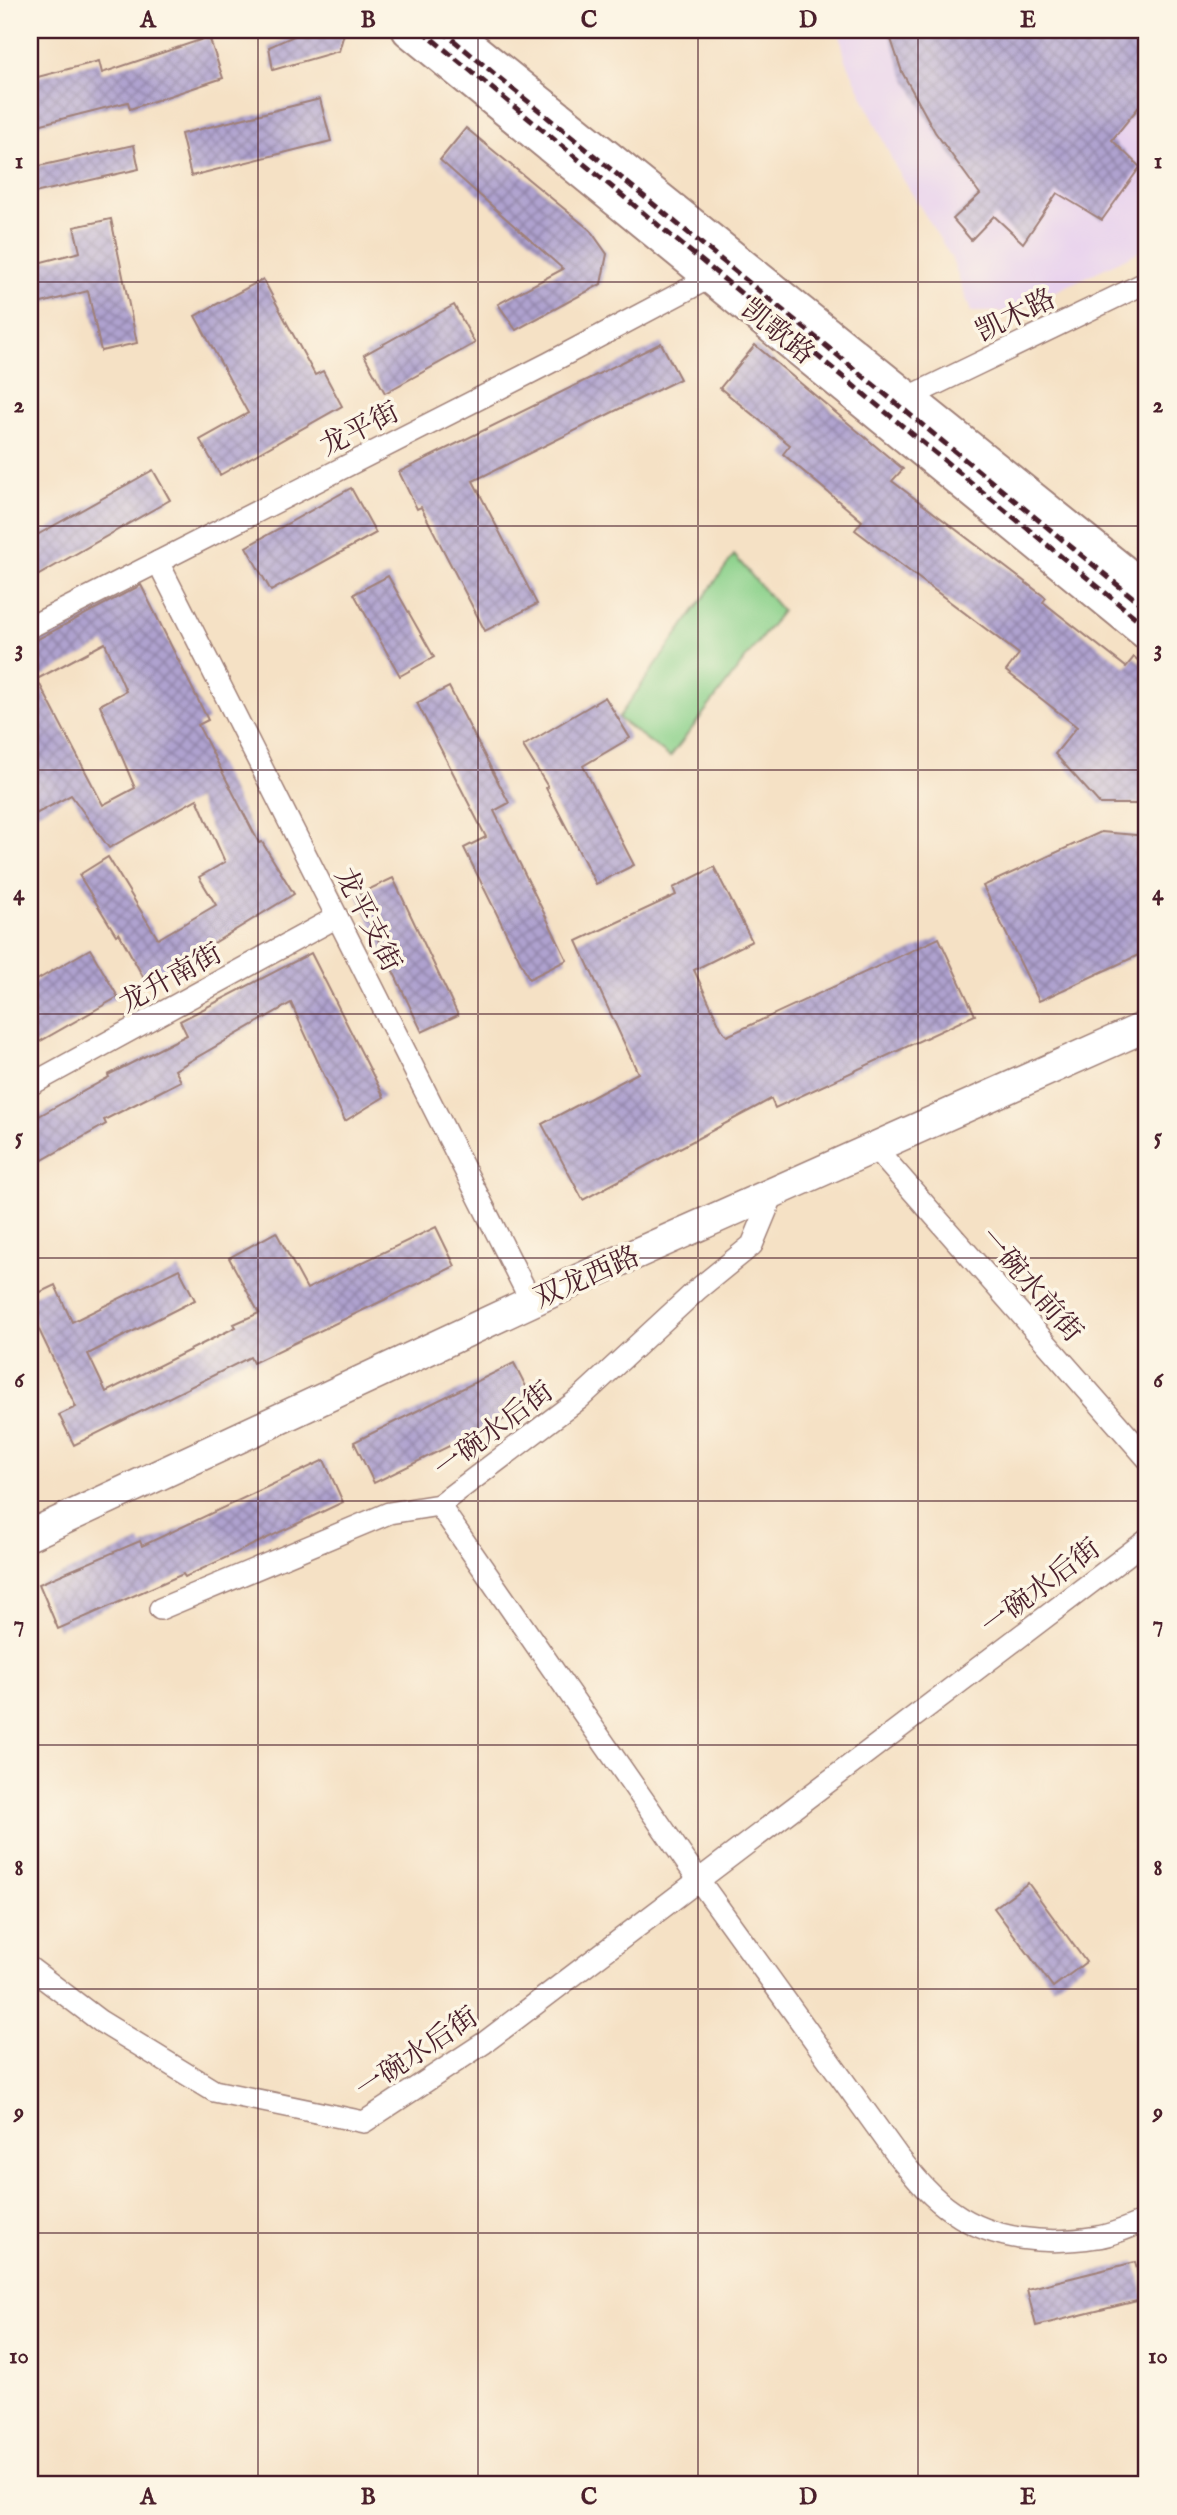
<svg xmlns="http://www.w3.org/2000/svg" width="1177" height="2515" font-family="'IM FELL English','Noto Serif SC',serif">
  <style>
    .built { fill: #e8d2ee }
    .park { fill: #8bd18b; stroke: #6a785b; stroke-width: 2 }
    .building { fill: url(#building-cross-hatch); fill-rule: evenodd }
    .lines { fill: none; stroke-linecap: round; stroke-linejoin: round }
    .minor-casing { stroke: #a08078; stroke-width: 24 }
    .secondary-casing { stroke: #a08078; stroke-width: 33 }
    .primary-casing { stroke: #a08078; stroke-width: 37 }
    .minor { stroke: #fff; stroke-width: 21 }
    .secondary { stroke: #fff; stroke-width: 30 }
    .primary { stroke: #fff; stroke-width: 33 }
    .rail { stroke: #4a1f2b; stroke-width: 5; stroke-dasharray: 10 5; stroke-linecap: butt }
    .grid { fill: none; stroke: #4a1f2b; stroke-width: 2; stroke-opacity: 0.55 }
    .labels { text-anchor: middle; stroke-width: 7; stroke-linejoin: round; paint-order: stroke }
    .street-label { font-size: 28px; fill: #4a1f2b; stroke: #fcf5e5 }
    .neatline { fill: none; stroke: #4a1f2b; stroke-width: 2.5 }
    .grid-label { font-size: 23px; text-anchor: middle; font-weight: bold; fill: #4a1f2b }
  </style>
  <defs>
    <pattern id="building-cross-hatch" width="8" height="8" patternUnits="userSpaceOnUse" patternTransform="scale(1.75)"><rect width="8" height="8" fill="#afa2cf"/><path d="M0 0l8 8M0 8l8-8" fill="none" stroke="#9083a8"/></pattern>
  </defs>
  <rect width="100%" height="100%" fill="#fcf5e5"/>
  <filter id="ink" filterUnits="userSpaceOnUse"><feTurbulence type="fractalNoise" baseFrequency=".0143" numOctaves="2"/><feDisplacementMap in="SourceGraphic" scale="14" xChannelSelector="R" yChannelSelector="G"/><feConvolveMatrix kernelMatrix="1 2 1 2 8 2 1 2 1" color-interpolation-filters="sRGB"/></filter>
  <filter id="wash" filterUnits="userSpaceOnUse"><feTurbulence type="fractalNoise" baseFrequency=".00686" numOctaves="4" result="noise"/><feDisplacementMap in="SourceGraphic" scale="28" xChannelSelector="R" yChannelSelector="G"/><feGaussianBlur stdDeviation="1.57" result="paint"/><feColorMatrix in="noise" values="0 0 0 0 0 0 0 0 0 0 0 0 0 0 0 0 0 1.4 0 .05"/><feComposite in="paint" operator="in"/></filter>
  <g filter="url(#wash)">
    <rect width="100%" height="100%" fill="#f5e1c5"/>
    <path class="built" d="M839,30H1147V248L1012,312H971L951,257L895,166L845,58Z"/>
    <path class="park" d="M734,555L782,611L670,757L618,718Z"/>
    <g id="blocks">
      <g class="building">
        <path d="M307,30H345L339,51L273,70L269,47Z"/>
        <path d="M888,30H1147V97L1112,140L1140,167L1102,220L1057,193L1023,243L994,216L971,240L953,219L980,194L935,132L902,72Z"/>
        <path d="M209,37L223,78L130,109L128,102L30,127V79L99,61L102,73Z"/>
        <path d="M320,99L331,141L191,176L181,134Z"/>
        <path d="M466,128L590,230L607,254L601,284L516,330L498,304L563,269L440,160Z"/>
        <path d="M134,145L139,169L30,194V168Z"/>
        <path d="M111,219L137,343L101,351L88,291L30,306V265L80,252L74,227Z"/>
        <path d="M263,279L315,375L323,371L342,406L220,475L200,440L248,413L195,316Z"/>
        <path d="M454,305L475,343L385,393L364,355Z"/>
        <path d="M661,343L680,379L473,481L537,604L485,631L421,507L417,509L399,472Z"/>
        <path d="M755,345L903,469L892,481L1046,598L1043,602L1126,667L1134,657L1147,668V804H1100L1055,754L1077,727L1006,671L1019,654L855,530L862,521L783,454L790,445L720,388Z"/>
        <path d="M153,470L170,500L30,580V539Z"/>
        <path d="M351,488L376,533L271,591L246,547Z"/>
        <path d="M388,576L434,657L400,676L354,594Z"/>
        <path d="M141,585L208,720L198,725L259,843L262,842L294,894L147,984L119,933L116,935L79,875L108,857L158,939L216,905L199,877L225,862L197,799L109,848L71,795L30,817V643ZM105,643L126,691L100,705L135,788L103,805L37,679Z"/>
        <path d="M449,687L509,803L494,811L567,960L529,979L464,848L486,837L417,703Z"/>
        <path d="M605,697L630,738L583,766L634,865L596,884L546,788L548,787L523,746Z"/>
        <path d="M1101,832L1147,836V951L1039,1001L983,886Z"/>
        <path d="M714,867L752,941L694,970L721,1028L727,1036L939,938L975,1015L775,1108L771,1099L583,1200L542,1124L638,1073L577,941L676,895L673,888Z"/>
        <path d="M393,878L458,1015L422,1032L357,895Z"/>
        <path d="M90,949L118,997L30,1047V984Z"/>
        <path d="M311,953L384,1097L345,1121L291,1003L175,1070L181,1081L104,1120L106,1124L30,1167V1121L109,1077L108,1075L187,1035L180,1021Z"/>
        <path d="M436,1227L455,1266L253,1363L250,1357L74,1445L59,1415L76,1407L30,1311V1297L55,1285L72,1322L179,1269L195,1300L88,1354L106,1392L236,1327L234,1324L259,1313L229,1258L276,1232L307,1289Z"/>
        <path d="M514,1363L535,1404L374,1483L354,1442Z"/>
        <path d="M324,1460L343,1502L185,1577L183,1574L58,1629L39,1584L140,1541L142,1546Z"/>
        <path d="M1028,1883L1086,1962L1053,1987L994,1908Z"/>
        <path d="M1135,2262L1145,2299L1036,2326L1027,2289Z"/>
      </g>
    </g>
  </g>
  <g filter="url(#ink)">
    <use href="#blocks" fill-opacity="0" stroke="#a08078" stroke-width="2"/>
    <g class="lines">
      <defs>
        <g id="minor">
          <path d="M907,398L1147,282"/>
          <path d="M158,562L531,1301"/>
          <path d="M30,627L549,363L713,276"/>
          <path d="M30,1085L337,917"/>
          <path d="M875,1148L1147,1458"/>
          <path d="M439,1505L698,1879L897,2155C914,2176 930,2197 953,2212C994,2241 1048,2245 1097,2237C1114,2235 1131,2226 1147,2220"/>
          <path d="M160,1609L389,1513L439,1505L579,1399L698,1289L752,1245L774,1192"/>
          <path d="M30,1968L100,2021L214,2091L364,2122L484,2043L1147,1540"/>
        </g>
        <path id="secondary" d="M30,1535L597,1271L1147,1026"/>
        <g id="primary">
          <path d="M409,30L1147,633"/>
          <path d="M449,30L1147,591"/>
        </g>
      </defs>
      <use href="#minor" class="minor-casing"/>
      <use href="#secondary" class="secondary-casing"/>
      <use href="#primary" class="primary-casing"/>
      <use href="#minor" class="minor"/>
      <use href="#secondary" class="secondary"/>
      <use href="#primary" class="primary"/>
      <g class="rail">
        <path d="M421,30L1147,627"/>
        <path d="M441,30L1147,609"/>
      </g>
    </g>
  </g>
  <path class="grid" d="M258,30V2485M478,30V2485M698,30V2485M918,30V2485M30,282H1147M30,526H1147M30,770H1147M30,1014H1147M30,1258H1147M30,1501H1147M30,1745H1147M30,1989H1147M30,2233H1147"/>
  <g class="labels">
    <g class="street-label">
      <text transform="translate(1015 314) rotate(-26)" y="10">凯木路</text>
      <text transform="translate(779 331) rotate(39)" y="10">凯歌路</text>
      <text transform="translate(359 428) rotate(-27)" y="10">龙平街</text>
      <text transform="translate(369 919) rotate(63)" y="10">龙平支街</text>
      <text transform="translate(170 977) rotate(-29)" y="10">龙升南街</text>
      <text transform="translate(586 1276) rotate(-24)" y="10">双龙西路</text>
      <text transform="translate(1032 1284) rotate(49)" y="10">一碗水前街</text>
      <text transform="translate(493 1429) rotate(-37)" y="10">一碗水后街</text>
      <text transform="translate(1040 1586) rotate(-37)" y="10">一碗水后街</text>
      <text transform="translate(416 2052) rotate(-34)" y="10">一碗水后街</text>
    </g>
  </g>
  <rect width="1177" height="2515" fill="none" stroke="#fcf5e5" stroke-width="77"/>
  <rect x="38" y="38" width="1100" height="2438" class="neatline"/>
  <g class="grid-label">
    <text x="148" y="27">A</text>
    <text x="368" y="27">B</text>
    <text x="589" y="27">C</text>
    <text x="808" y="27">D</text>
    <text x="1028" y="27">E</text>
    <text x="19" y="168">1</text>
    <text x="1158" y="168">1</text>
    <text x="19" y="412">2</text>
    <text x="1158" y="412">2</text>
    <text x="19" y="656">3</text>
    <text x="1158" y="656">3</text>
    <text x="19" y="900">4</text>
    <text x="1158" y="900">4</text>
    <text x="19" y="1144">5</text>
    <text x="1158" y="1144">5</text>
    <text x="19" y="1387">6</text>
    <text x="1158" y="1387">6</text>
    <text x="19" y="1631">7</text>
    <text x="1158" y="1631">7</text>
    <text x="19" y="1875">8</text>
    <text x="1158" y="1875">8</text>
    <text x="19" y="2119">9</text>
    <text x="1158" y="2119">9</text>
    <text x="19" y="2363">10</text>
    <text x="1158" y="2363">10</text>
    <text x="148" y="2504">A</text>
    <text x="368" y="2504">B</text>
    <text x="589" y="2504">C</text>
    <text x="808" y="2504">D</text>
    <text x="1028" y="2504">E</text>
  </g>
</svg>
